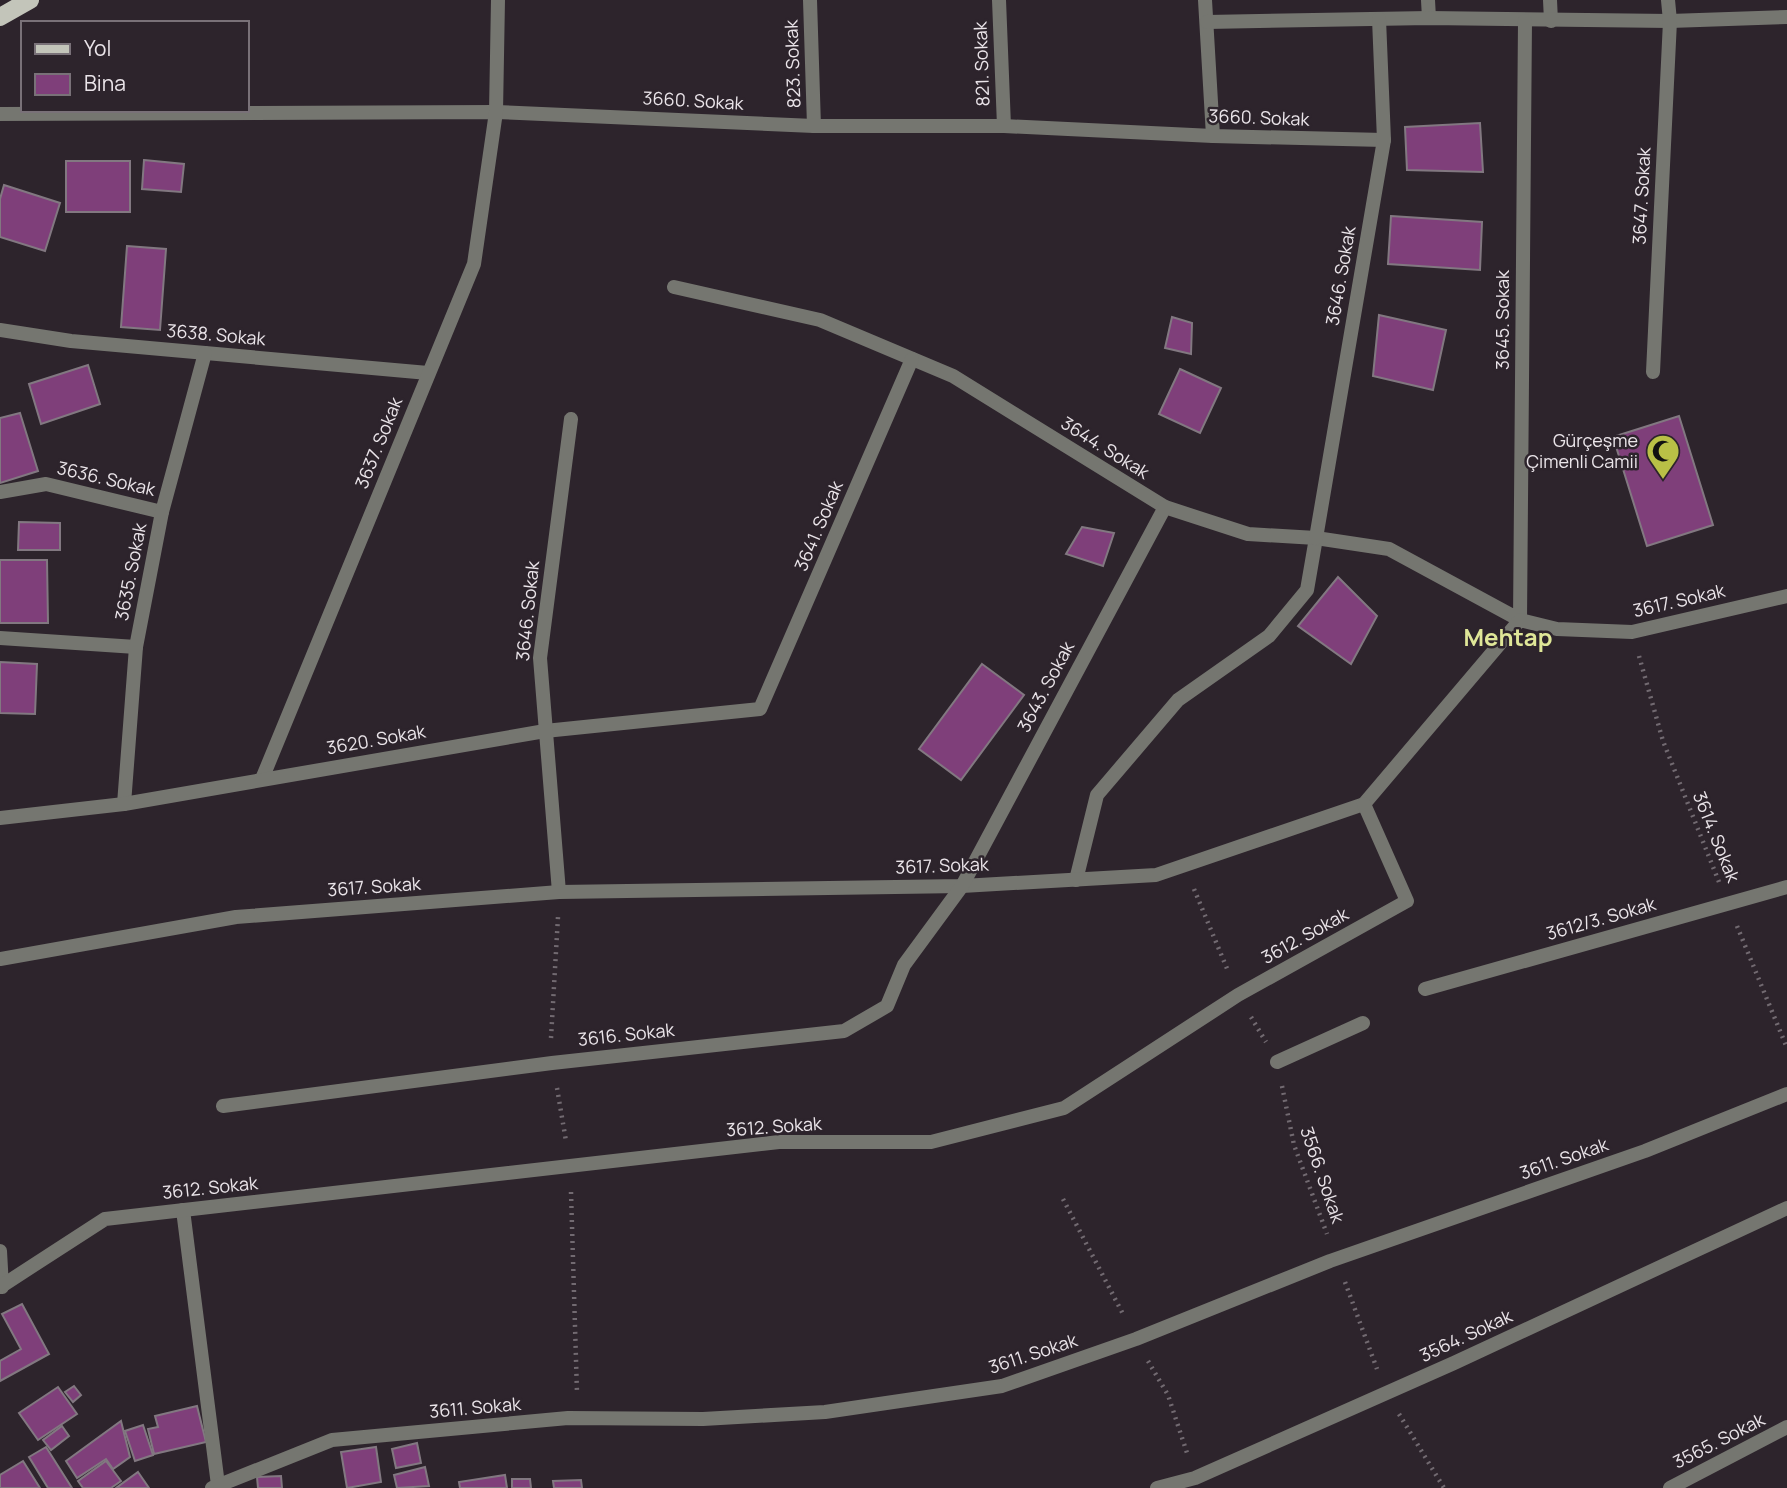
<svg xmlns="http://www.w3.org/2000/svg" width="1787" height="1488" font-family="Manrope,sans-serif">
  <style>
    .building { fill: #7f3f7a; stroke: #827881; stroke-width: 2 }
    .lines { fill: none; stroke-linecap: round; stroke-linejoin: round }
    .path { stroke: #726a71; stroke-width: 4.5; stroke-dasharray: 2 5; stroke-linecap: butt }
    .lane { stroke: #757670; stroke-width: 14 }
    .street { stroke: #757670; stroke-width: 14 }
    .primary { stroke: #c3c5ba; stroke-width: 18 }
    .labels { text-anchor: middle; stroke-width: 5; stroke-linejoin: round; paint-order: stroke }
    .street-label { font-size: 18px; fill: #eae4e9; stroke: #2d242c }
    .poi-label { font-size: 18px; fill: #eae4e9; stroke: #2d242c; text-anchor: end }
    .district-label { font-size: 24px; font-weight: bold; fill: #dfe698; stroke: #2d242c }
  </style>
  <rect width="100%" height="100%" fill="#2d242c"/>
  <g class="building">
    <path d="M1480,123L1483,172L1407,170L1405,127Z"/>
    <path d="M144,160L184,164L181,192L142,189Z"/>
    <rect x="66" y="161" width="64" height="51"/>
    <path d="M4,185L60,203L45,251L0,237V199Z"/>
    <path d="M1391,216L1482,222L1480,270L1388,264Z"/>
    <path d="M127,246L166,249L160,330L121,327Z"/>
    <path d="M1379,315L1446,330L1433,390L1373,376Z"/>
    <path d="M1172,317L1192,323L1191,354L1165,348Z"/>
    <path d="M88,365L100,404L41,424L29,384Z"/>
    <path d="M1180,369L1221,388L1200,433L1159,414Z"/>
    <path d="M20,413L38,471L0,483V418Z"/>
    <path d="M1679,416L1713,525L1647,546L1613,437Z"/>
    <path d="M19,522L60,523V550H18Z"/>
    <path d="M1082,527L1114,533L1103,566L1066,554Z"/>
    <path d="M0,560H47L48,623H0Z"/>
    <path d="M1338,577L1377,616L1351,664L1298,626Z"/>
    <path d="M0,662L37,664L35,714L0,713Z"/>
    <path d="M982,664L1024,695L961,780L919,749Z"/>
    <path d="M22,1304L49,1354L0,1381V1361L21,1349L2,1314Z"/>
    <path d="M74,1386L81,1395L73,1402L65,1392Z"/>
    <path d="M58,1387L77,1414L38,1440L19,1413Z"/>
    <path d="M197,1406L206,1442L154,1454L148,1429L158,1427L155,1416Z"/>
    <path d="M121,1421L130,1457L113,1469L106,1459L77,1478L66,1461Z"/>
    <path d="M143,1425L153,1455L135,1461L125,1431Z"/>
    <path d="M62,1426L69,1436L51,1450L43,1440Z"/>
    <path d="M417,1443L421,1463L396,1468L392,1449Z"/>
    <path d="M46,1447L72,1488H48L29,1457Z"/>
    <path d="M376,1447L381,1482L347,1488L341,1452Z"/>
    <path d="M23,1461L40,1488H0V1475Z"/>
    <path d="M106,1461L121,1481L111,1488H83L78,1481Z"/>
    <path d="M425,1467L429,1486L397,1488L394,1475Z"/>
    <path d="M138,1472L149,1488H116Z"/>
    <path d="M505,1475L507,1488H460L459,1482Z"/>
    <path d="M281,1476L282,1488H258L257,1477Z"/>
    <path d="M512,1479H530L531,1488H512Z"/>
    <path d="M581,1480L582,1488H554L553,1481Z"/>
  </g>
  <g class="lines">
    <g class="path">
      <path d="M1639,656L1663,741L1719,882"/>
      <path d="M1194,889L1228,971"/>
      <path d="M1737,926L1787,1048"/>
      <path d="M1251,1017L1266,1042"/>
      <path d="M551,1038L558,917"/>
      <path d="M1282,1086L1294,1145L1327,1234"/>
      <path d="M557,1088L566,1141"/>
      <path d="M571,1192L577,1393"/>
      <path d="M1063,1199L1124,1316"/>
      <path d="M1345,1282L1377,1369"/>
      <path d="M1148,1361L1168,1395L1188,1456"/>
      <path d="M1399,1414L1444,1488"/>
    </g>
    <path class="lane" d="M1076,880L1097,795L1178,700L1269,636L1307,590L1316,538"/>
    <g class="street">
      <path d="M810,0L814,126"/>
      <path d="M999,0L1004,126"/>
      <path d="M1205,0L1213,136"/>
      <path d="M1428,0L1429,18"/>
      <path d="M1550,0L1551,21"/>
      <path d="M1207,22L1429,18L1670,21L1787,17"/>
      <path d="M0,114L496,112L814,126H1004L1213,136L1384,140"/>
      <path d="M674,287L820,320L953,376L1165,507L1248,534L1316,538L1389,549L1520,620L1525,21"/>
      <path d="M0,330L71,341L428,373"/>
      <path d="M1653,372L1670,21L1668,0"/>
      <path d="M0,492L46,484L162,512"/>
      <path d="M1316,538L1384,140L1379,19"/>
      <path d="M0,638L136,647"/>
      <path d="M262,779L474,264L496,112L498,0"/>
      <path d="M124,804L136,647L162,512L205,353"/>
      <path d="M0,818L124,804L545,731L760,709L912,359"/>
      <path d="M559,892L540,658L571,419"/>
      <path d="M0,959L236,917L559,892L962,886L1156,875L1364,804L1520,620L1557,629L1632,632L1787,596"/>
      <path d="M1425,989L1787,887"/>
      <path d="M1277,1062L1363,1023"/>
      <path d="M223,1106L552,1063L844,1031L887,1006L904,965L962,886L1165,507"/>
      <path d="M183,1210L218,1485"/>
      <path d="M0,1251L2,1287"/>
      <path d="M0,1287L105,1219L779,1142H931L1064,1108L1238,995L1407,901L1364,804"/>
      <path d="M212,1488L332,1440L568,1418L703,1419L825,1412L1002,1386L1136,1339L1330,1261L1645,1151L1787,1094"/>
      <path d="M1157,1488L1195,1478L1454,1363L1787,1208"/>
      <path d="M1670,1488L1787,1427"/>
    </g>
    <path class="primary" d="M0,17L30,0"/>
  </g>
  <defs>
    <symbol id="mosque-pin" viewBox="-11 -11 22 30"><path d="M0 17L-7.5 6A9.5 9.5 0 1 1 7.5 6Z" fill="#b9c046" stroke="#2d242c"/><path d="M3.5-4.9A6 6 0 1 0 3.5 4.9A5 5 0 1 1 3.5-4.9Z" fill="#111"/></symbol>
  </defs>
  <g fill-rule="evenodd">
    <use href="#mosque-pin" x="1644" y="432" width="38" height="52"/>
  </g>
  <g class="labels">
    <g class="street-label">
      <text transform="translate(793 64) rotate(-92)" y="6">823. Sokak</text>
      <text transform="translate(982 64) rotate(-92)" y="6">821. Sokak</text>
      <text transform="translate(693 101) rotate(3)" y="6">3660. Sokak</text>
      <text transform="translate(1259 118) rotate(2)" y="6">3660. Sokak</text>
      <text transform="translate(1642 196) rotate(-87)" y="6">3647. Sokak</text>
      <text transform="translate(1341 276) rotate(-80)" y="6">3646. Sokak</text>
      <text transform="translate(1503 320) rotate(-90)" y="6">3645. Sokak</text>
      <text transform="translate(216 335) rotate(5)" y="6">3638. Sokak</text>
      <text transform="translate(379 443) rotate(-68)" y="6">3637. Sokak</text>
      <text transform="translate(1105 448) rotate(32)" y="6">3644. Sokak</text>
      <text transform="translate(106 479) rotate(13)" y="6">3636. Sokak</text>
      <text transform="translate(819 526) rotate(-67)" y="6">3641. Sokak</text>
      <text transform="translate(131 572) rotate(-79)" y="6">3635. Sokak</text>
      <text transform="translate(1679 601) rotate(-13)" y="6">3617. Sokak</text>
      <text transform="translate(528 611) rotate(-84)" y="6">3646. Sokak</text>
      <text transform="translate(1046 687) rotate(-62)" y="6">3643. Sokak</text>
      <text transform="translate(376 740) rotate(-10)" y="6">3620. Sokak</text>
      <text transform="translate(1716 837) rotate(68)" y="6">3614. Sokak</text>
      <text transform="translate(942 866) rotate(-2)" y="6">3617. Sokak</text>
      <text transform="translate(374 887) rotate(-4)" y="6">3617. Sokak</text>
      <text transform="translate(1601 919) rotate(-16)" y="6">3612/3. Sokak</text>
      <text transform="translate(1305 936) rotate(-29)" y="6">3612. Sokak</text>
      <text transform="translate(626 1035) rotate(-6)" y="6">3616. Sokak</text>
      <text transform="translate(774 1127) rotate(-4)" y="6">3612. Sokak</text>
      <text transform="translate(1564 1159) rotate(-19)" y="6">3611. Sokak</text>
      <text transform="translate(1322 1175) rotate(71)" y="6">3566. Sokak</text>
      <text transform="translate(210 1188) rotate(-6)" y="6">3612. Sokak</text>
      <text transform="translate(1466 1336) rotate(-25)" y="6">3564. Sokak</text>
      <text transform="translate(1033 1354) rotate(-18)" y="6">3611. Sokak</text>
      <text transform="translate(475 1408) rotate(-5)" y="6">3611. Sokak</text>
      <text transform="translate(1719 1441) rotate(-27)" y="6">3565. Sokak</text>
    </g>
    <g class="poi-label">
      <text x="1638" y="447">Gürçeşme<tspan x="1638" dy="21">Çimenli Camii</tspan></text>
    </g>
    <g class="district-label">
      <text x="1508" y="646">Mehtap</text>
    </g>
  </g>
  <rect x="21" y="21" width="228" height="91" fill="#2d242c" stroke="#797178" stroke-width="2"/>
  <rect x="35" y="44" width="35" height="10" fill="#c3c5ba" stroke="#797178" stroke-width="2"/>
  <text x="84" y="56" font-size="21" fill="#eae4e9">Yol</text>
  <rect x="35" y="74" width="35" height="21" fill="#7f3f7a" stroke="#797178" stroke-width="2"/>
  <text x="84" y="91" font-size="21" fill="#eae4e9">Bina</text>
</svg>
